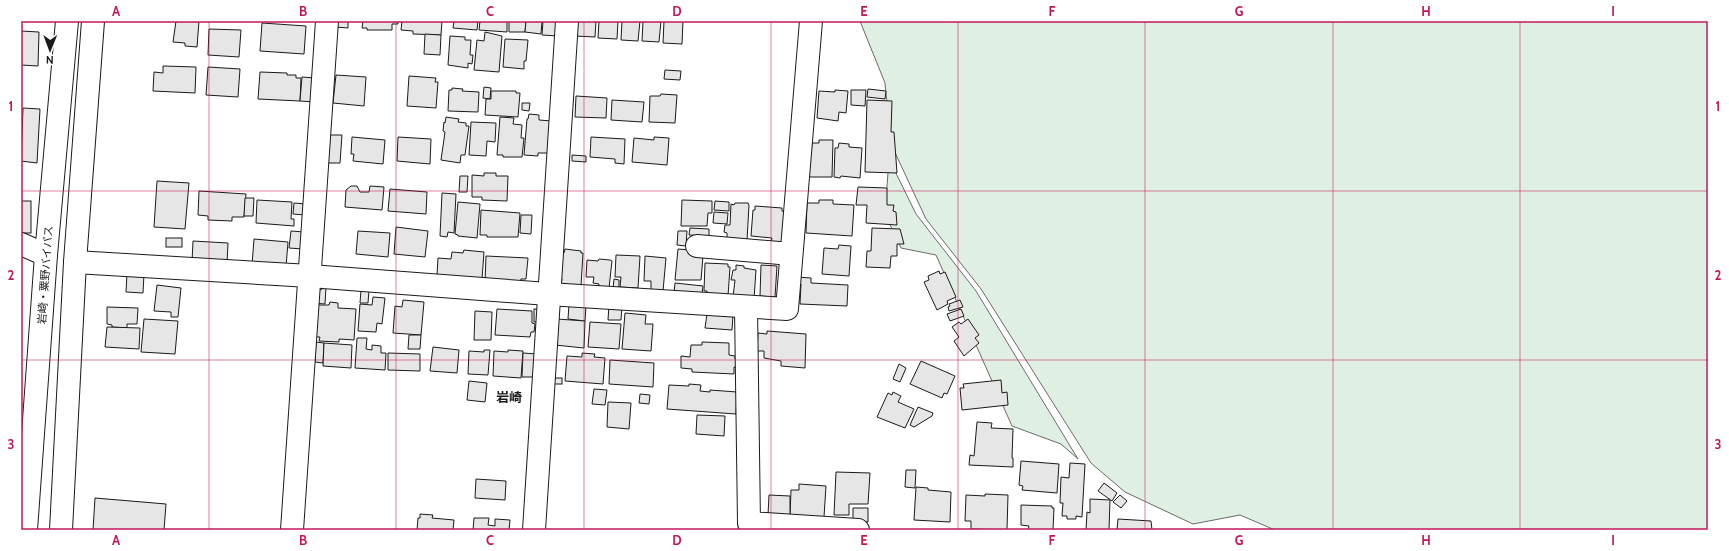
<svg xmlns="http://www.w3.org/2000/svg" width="1729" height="551" font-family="Cabin,'Noto Sans JP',sans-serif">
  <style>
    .green { fill: #e0efe3; stroke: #6a6a6a }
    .building { fill: #e6e6e6; stroke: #1a1a1a }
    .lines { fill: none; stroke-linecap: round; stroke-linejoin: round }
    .minor-casing { stroke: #1a1a1a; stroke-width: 24 }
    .highway-casing { stroke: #1a1a1a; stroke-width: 24 }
    .minor { stroke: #fff; stroke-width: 22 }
    .highway { stroke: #fff; stroke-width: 22 }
    .grid { fill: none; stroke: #c2185b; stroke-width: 1; stroke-opacity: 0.55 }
    .labels { text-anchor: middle; stroke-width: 3; stroke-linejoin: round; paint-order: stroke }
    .street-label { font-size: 11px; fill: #1a1a1a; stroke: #fff }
    .quarter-label { font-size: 13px; font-weight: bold; fill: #1a1a1a; stroke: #fff }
    .neatline { fill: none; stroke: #c2185b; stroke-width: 1.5 }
    .grid-label { font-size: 13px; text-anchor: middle; font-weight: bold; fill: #c2185b }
  </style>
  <rect width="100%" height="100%" fill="#fff"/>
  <g class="green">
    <path d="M860,21H1708V530H1275L1240,515L1193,524L1125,492L1091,463L981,289L926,219L891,144L885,83Z"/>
    <path d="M889,159L916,214L976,291L1078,459L1061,444L1012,426L936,255L901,248L885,214Z"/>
  </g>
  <g class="building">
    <path d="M176,21H199L197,47L185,46V43L173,42Z"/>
    <path d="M335,21H348V28L335,27Z"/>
    <path d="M362,21H398V24H392V30H367V28H362L363,21Z"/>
    <path d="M402,21H442L441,35L413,34V31L401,30Z"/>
    <path d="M454,21H478L477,30L453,28Z"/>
    <path d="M480,21H507V32L479,30Z"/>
    <path d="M509,21H526L525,32H509Z"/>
    <path d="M526,21H542L541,34L525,32Z"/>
    <path d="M543,21H559L558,36L542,35Z"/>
    <path d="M576,21H596L595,37L575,36Z"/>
    <path d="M599,21H618L617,39L598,38Z"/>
    <path d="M622,21H640L638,41L621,40Z"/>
    <path d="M643,21H661L659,42L642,41Z"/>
    <path d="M664,21H683L682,44L663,43Z"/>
    <path d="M262,23L306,26L304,54L260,51Z"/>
    <path d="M209,29L241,30L239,57L208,55Z"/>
    <path d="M21,31L39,32L38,66L21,65Z"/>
    <path d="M485,32L502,36L499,72L474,70L477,40L484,41Z"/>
    <path d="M425,34L441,35L440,55L424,54Z"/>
    <path d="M450,36L465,37V40H471L470,55H473L472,64L468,63V68L448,65Z"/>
    <path d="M505,39L528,40L526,61H524V69L503,67Z"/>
    <path d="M163,66L196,67L195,93L153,91L154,72L163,73Z"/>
    <path d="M208,67L240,69L238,97L206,95Z"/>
    <path d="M665,70L681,71L680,80L664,79Z"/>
    <path d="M260,72L287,73V75H296V78H301L300,101L258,99Z"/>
    <path d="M336,75L366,77L364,106L333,103Z"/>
    <path d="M409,76L436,78L435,82H438L436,108L407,106Z"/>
    <path d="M302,77L315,78L314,102L300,101Z"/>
    <path d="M484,87L491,88L490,99L483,98Z"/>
    <path d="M452,88L463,89L462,91L479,92L478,112L448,111L449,90H452Z"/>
    <path d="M868,89L886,91L885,99L867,97Z"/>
    <path d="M835,90L848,91L846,113L839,112L838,121L817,118L819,91L835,92Z"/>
    <path d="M851,90H866L865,106L851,105Z"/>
    <path d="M491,91H516V93H520L518,117L485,115L486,99H491Z"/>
    <path d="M661,94L677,95L675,123L649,122L650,96H660Z"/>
    <path d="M576,96L607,98L606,118L575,117Z"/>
    <path d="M612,100L644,102L642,122L611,120Z"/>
    <path d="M867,100L892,101L891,132H894L897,173L865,172Z"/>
    <path d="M522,103H530L529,111L522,110Z"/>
    <path d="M23,108L40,109L37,163L21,161Z"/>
    <path d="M529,114L539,115V120L552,121L550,153H538V156L524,155L527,119H528Z"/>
    <path d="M446,117L459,119L458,122L466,123V126H469L465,155H461L460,163L441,160L445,132L443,131L444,122L445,123Z"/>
    <path d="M500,117L514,118L513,124L522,125L521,138H524L522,157H503V155H497Z"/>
    <path d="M471,122L496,123L495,142L487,141L486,156L469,155Z"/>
    <path d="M328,135H342L340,163H326Z"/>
    <path d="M352,137L385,140L383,164L353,161L354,154H351Z"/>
    <path d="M398,137L431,139L430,164L397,161Z"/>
    <path d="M591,137L625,139L624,164L615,163V159L590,157Z"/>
    <path d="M654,137L669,138L667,165L632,162L634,138L654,140Z"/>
    <path d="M819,140H833L832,177H808L812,143H819Z"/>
    <path d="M839,143L849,144V147L862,148L860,178L841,176L840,178L834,177L835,148H838Z"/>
    <path d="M572,155L586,156V162L572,161Z"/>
    <path d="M484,173H496V176H508L507,201L482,200V197H472V175L484,176Z"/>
    <path d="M460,176H468L467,192H459Z"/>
    <path d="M157,181L189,183L185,229L154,227Z"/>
    <path d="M351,186H357L360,192H369L370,186L384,187L382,210L345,207L346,190Z"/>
    <path d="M858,187L887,188V205H894L893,211L896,212L897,225L866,223L867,205H856Z"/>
    <path d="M390,189L427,192L426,214L388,211Z"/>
    <path d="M199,191L246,194L244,217H232V221L208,220V216L198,215Z"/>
    <path d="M442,193L456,194L454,233L448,232L447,237L440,236Z"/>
    <path d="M245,198H254L253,216H244Z"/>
    <path d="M257,200L292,202L291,219H294V226L256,223Z"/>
    <path d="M682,200L712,201V213H708L707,226H681Z"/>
    <path d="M819,200H833V204L854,205L852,236L806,233L807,203H819Z"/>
    <rect x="21" y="201" width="10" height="32"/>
    <path d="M715,201L729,202V211L714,210Z"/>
    <path d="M458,202L480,204L477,238L458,236V235L455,234Z"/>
    <path d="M294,203L306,204L305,215L293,214Z"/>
    <path d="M735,203H748L749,205L747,241H727V233L724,232L725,225H730L731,204L734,205Z"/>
    <path d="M755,206L782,208V211L784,212L782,242H771L772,238L751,236L753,210H755Z"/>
    <path d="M481,210L520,213L518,237H487V235H480Z"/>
    <path d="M714,212L728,213L727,224L713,223Z"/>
    <path d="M521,215H532L531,234L520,233Z"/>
    <path d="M396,227L428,231L425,257L394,254Z"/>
    <path d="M690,228L709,229V236L689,235Z"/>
    <path d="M872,228L900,229L904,244H897V256H891L890,268L866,267L867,251H871Z"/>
    <path d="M291,231L304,232L303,249L289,248Z"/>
    <path d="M358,231L390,233L388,257L356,254Z"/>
    <path d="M678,231H687L686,246L677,245Z"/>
    <rect x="166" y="238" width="16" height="9"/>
    <path d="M254,239L288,242L286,267L252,265Z"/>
    <path d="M193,241L228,243L227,264L192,262Z"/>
    <path d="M839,245L851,246L849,276L822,274L824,248L838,249Z"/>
    <path d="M565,249L581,251V253H583L581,286L561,284L562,279H559L561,253H564Z"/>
    <path d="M678,249L690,250V255L703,256L701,280H675Z"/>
    <path d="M464,250L484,252L482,279L437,275L438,258L451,259L452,252L463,253Z"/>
    <path d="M616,255L640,256L638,288L620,287L621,277H615Z"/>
    <path d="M486,256L528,258L526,279H521L520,284L485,282Z"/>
    <path d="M645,256L666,258L663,291L651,290V281H644Z"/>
    <path d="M599,259L610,260L612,261L609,288H598L599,284L593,283L594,277H586L587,260L598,261Z"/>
    <path d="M705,263L728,264V267H730L728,296L707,294V291H704Z"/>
    <path d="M736,265L744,266V268L756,270L754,299L733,297L735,280H731L733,270H736Z"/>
    <path d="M761,265L777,266L775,297L760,296Z"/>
    <path d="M939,271L940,274L945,272L956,297L947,301L948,304L937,310L924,282L929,280L928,276Z"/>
    <path d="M127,273L144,274L143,293L126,292Z"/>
    <path d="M797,277L811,278V283L848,285L847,306L800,304L801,284L797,283Z"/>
    <path d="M614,279L619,280V289H613Z"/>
    <path d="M675,283L703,286L702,294L674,293Z"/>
    <path d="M157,285L181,288L178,317H171V312L154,311Z"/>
    <path d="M325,287H326L325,304L313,303L314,294Z"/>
    <path d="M361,290H369L368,303H360Z"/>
    <path d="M373,297L385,298L382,324L377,323L376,332L358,331L360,304L372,305Z"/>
    <path d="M403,300L424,302L421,335L393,333L395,306L402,307Z"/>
    <path d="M960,300L963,307L949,311L948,307L950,306L949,304Z"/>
    <path d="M330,302L338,303V308L356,309L354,340L339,339V342L319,341L320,337H316L318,305H329Z"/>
    <path d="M569,304L586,306L585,321L568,319Z"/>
    <path d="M609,305L622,306L621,320H608Z"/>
    <path d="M107,307L138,308L137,324H127V328L112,327V325L107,324Z"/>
    <path d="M497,309L532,311V323L535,324L534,332H531L530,337L495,335Z"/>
    <rect x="534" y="309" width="7" height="13"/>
    <path d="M961,309L964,316L950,321L947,314Z"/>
    <path d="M475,311L492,312L491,340H474Z"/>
    <path d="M625,313L646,315L645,324H653L651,351L622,349Z"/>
    <path d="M707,314L733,315L732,330L705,328Z"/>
    <path d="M144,319L178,321L175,354L141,352Z"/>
    <path d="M557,319L585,321L584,348L555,345Z"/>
    <path d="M968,319L979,335L975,338L979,343L964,356L954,341L959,337L952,327L959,322L961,324Z"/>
    <path d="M590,322L621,324L619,349L588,347Z"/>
    <path d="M107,327L140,328L139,349L105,347Z"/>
    <path d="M767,331L806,334L805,368L781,366V361L764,358V351H757L758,333L767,334Z"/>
    <path d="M409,335H421L420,349H408Z"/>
    <path d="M357,338H367L366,349L372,350V345L381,346V353H386L385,370L355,368Z"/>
    <path d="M316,342L324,343L323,363L315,362Z"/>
    <path d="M702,342L729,343V355L735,356V359H739L738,367H734V374L692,372V369L681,368V356L690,357L691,345H702Z"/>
    <path d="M324,343L352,345L351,368L323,366Z"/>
    <path d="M433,347L459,350L457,373L430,371Z"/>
    <path d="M484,350H490L488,375L468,374L469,351L484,352Z"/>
    <path d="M508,350L523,351L521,378L493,376L494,351L508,352Z"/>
    <path d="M388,353L420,354V371L388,370Z"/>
    <path d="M523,353L537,354L535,377H522Z"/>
    <path d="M582,353L595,354L594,357L605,358L603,384L565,381L567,356L582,357Z"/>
    <path d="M610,360L654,363L653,387L609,384Z"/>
    <path d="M921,361L955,376L947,394L944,393L942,398L910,384Z"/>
    <path d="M899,364L906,368L900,382L893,379Z"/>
    <rect x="554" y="378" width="8" height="6"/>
    <path d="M1001,380L1002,393L1007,392L1008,405L962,410L960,388H964L963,384Z"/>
    <path d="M469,381L487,383L485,402L467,400Z"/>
    <path d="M689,384L701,385L700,391L710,392V390L737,392L736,414L667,409L669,385L689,386Z"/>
    <path d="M594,389L607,390L605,405L592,404Z"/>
    <path d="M893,392L901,396L898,402L914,409L905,428L877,417L888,393L892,395Z"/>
    <path d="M640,394L650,395L649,404L639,403Z"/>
    <path d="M608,402L631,403L629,429L607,427Z"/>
    <path d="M918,407L933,413L932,416L914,427L910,425Z"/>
    <path d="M697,415L725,416L724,436L696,434Z"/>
    <path d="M977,422L992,423L991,428L1013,429L1012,458H1013V467L969,465L970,455L974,456Z"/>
    <path d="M1021,461L1059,464L1057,493L1022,490L1023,486L1019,485Z"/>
    <path d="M1070,463L1085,464L1082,517L1076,516V519H1067V516H1062L1063,503H1060L1061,477L1069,478Z"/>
    <path d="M906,470H916L915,488L905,487Z"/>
    <path d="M836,472L870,473L868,504H849V515H834Z"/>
    <path d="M476,479L506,481L505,500L475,498Z"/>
    <path d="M1104,483L1117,493L1112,501L1098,491Z"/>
    <path d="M799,484L826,486L824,517L790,515L791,490H799Z"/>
    <path d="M916,487L928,488V490L951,492L950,522L914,520Z"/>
    <path d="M985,494L1008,495L1007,530L971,529V521H965L966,495L985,496Z"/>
    <path d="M769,495L790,496V516L768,515Z"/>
    <path d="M1120,495L1127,501L1121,508L1113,502Z"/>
    <path d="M95,498L166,504L164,530H93Z"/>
    <path d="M1090,499L1110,500L1109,530H1086L1087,512L1090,513Z"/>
    <path d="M1021,505L1052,506V508H1054L1053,530H1028L1029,526L1021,525Z"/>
    <path d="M853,508H868V522L853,521Z"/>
    <path d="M420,514L433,515L432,518L454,520L453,530H417L418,518H420Z"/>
    <path d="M474,518H489L488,525L495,526V519L510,520L509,530H473Z"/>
    <path d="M1118,519L1151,521L1152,530H1117Z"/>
  </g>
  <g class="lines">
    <defs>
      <g id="minor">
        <path d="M21,244L46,255"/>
        <path d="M697,246L791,254"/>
        <path d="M75,262L310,276L548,294L787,309L811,21"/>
        <path d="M746,307L749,523L858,530"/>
        <path d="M292,530L327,21"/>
        <path d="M534,530L567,21"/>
      </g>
      <g id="highway">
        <path d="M26,530L46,255L67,21"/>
        <path d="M61,530L75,262L93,21"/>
      </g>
    </defs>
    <use href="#minor" class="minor-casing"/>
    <use href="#highway" class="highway-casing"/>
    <use href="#minor" class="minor"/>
    <use href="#highway" class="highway"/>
  </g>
  <path class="grid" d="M209,21V530M396,21V530M584,21V530M771,21V530M958,21V530M1145,21V530M1333,21V530M1520,21V530M21,191H1708M21,360H1708"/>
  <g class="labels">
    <g class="street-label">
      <text transform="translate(45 275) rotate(-86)" y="4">岩崎・粟野バイパス</text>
    </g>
    <g class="quarter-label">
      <text x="509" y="402">岩崎</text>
    </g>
  </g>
  <rect width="1729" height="551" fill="none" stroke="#ffffff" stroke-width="44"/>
  <g transform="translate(50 50) rotate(181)" stroke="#ffffff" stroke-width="3" paint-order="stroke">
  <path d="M0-3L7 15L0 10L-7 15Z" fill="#1a1a1a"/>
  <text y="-6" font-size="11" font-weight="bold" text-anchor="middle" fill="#1a1a1a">N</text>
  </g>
  <rect x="22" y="22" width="1685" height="507" class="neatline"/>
  <g class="grid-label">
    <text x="116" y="16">A</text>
    <text x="303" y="16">B</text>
    <text x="490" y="16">C</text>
    <text x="677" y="16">D</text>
    <text x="864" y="16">E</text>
    <text x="1052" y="16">F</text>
    <text x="1239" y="16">G</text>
    <text x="1426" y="16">H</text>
    <text x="1613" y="16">I</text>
    <text x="11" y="111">1</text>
    <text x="1718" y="111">1</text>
    <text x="11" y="280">2</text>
    <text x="1718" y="280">2</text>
    <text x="11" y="449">3</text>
    <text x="1718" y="449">3</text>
    <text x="116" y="545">A</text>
    <text x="303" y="545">B</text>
    <text x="490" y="545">C</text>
    <text x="677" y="545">D</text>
    <text x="864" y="545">E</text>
    <text x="1052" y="545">F</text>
    <text x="1239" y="545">G</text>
    <text x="1426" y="545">H</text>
    <text x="1613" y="545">I</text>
  </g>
</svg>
